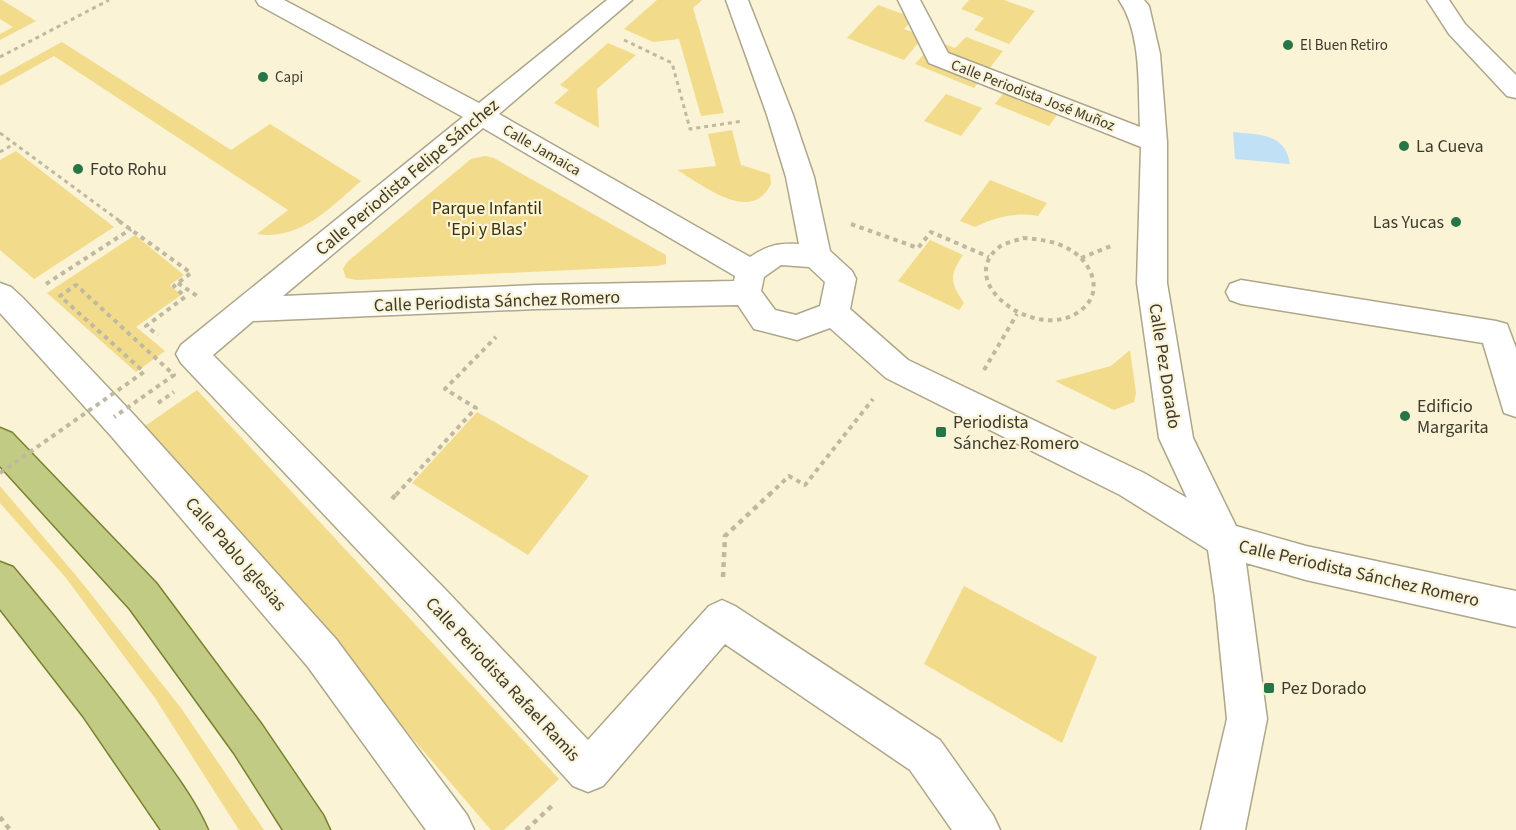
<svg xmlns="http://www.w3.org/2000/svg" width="1516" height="830" font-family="'Source Sans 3',sans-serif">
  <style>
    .green { fill: #f2dc8b }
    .water { fill: #c0e0f6 }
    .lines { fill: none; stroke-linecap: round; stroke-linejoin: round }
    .street-casing { stroke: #ada68a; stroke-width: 3 }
    .primary-casing { stroke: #798230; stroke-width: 3 }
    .path-far2 { stroke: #bfb9a1; stroke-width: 3; stroke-dasharray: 4 4; stroke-linecap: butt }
    .path-far1 { stroke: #bfb9a1; stroke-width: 4; stroke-dasharray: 4.5 4.5; stroke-linecap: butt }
    .path { stroke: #bfb9a1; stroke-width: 4.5; stroke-dasharray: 5 5; stroke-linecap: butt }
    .street { fill: #fff; fill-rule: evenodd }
    .primary { fill: #c2cb83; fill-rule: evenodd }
    .path-bridge { stroke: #bfb9a1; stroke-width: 4; stroke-dasharray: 4.5 4.5; stroke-linecap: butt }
    .poi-dot { fill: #287646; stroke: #faf3d5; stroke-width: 2 }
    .labels { text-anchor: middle; stroke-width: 4.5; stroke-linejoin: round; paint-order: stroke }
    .far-poi-label { font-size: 15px; fill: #3d3a2f; stroke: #faf3d5; text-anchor: start }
    .far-street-label { font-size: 15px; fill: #3d3a2f; stroke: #faf3d5 }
    .poi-label { font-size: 18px; fill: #3d3a2f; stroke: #faf3d5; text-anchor: start }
    .street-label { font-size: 18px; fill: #3d3a2f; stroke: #faf3d5 }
    .park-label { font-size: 18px; fill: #3a3108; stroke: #faf3d5 }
  </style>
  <rect width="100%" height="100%" fill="#faf3d5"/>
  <g class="green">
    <path d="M0,0H2L36,21L0,40V34L13,27L0,19Z"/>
    <path d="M657,0H702L693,8L724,113L701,116L679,39L653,42L624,29Z"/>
    <path d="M969,0H1004L1035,11L1009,44L974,30L984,18L961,9Z"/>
    <path d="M878,5L914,18L904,29L924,36L904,60L847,38Z"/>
    <path d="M966,37L1003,51L974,88L915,64L936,41L955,48Z"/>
    <path d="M62,42L231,150L270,124L361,181C331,207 300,241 257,234L288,210L54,56L0,86V76Z"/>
    <path d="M608,43L636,55L597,89L599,128L554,103L569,90L560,85Z"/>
    <path d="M1015,78L1069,98L1049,126L995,104Z"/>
    <path d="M946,94L982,108L961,136L924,121Z"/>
    <path d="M732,130L741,165L770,174L771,184C751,225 703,185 677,170L716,166L708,134Z"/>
    <path d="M16,151L114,227L34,279L0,250V160Z"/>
    <path d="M485,156L494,158L666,255V264L657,266L357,280L346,278L343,269L347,262L471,159Z"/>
    <path d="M990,180L1047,203L1038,216C1015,212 996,217 975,227L960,221Z"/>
    <path d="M135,235L184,275L170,285L181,295L136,327L165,351L136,372L47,293Z"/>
    <path d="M930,240L963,255C949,276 950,282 964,303L959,310L898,281Z"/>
    <path d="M1130,350L1136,393L1134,402L1114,410L1055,381L1111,366Z"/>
    <path d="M197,390L559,779L504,830H491L145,426Z"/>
    <path d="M477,412L589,476L528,555L412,483Z"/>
    <path d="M0,486L79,579L181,708L264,830H239L155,698L66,578L0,503Z"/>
    <path d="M964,586L1097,657L1062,743L924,664Z"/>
  </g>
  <path class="water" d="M1233,132C1258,135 1285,132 1290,164L1235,159Z"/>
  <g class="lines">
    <defs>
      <g id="street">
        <path d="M256,0H284L479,103L607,0H632L499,114L750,257C768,245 778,243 799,244L786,177L767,115L726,0H748L793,115L814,177L830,251L852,271L856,279L850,309L908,360L1144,473L1187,498L1159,438L1137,283L1141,147L929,63L898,0H920L948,53L1140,127C1138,86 1142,34 1119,0H1144L1149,6L1160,54L1167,142V283L1193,438L1236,526L1306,546L1516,591V627L1306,580L1246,563L1267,719L1245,830H1201L1227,719L1215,598L1208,550L1120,495L886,378L830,328L797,340L754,329L738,305L536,309L253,321L213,355L444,588L588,740L709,606L722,600L735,606L940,740L993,815L1000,830H952L910,770L725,644L603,786L588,792L573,786L418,614L181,363L176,354L181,345L463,117L259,5ZM483,128L735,276L734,281L536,285L283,296ZM781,265L809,267L825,282L820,306L796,315L775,310L761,291L764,277Z"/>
        <path d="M1427,0H1449L1465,24L1516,75V98L1507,96L1449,34Z"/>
        <path d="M1241,280L1496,321L1507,324L1516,348V417L1504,413L1483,343L1241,304L1230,300L1226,292L1230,284Z"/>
        <path d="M0,283L11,287L23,298L136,417L336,639L467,815L474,830H426L308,667L112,437L0,313Z"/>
      </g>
      <g id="primary">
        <path d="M0,428L12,433L156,583L262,725L323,815L330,830H283L234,753L130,609L0,466Z"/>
        <path d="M0,562L13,567C61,624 107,681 151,741C171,769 194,798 208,830H161L83,716L0,609Z"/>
      </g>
    </defs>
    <use href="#street" class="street-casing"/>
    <use href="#primary" class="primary-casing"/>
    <g class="path-far2">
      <path d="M624,40L672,63L690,129L743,121"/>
      <path d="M0,57L109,0"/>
      <path d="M0,133L121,222"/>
      <path d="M0,152L14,144"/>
    </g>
    <g class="path-far1">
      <path d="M119,221L191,273L174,286L185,297L146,326L158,335"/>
      <path d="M851,224L918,248L931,232L989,257"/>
      <path d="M1023,238C1038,239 1054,241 1067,248C1091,260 1106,292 1080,311C1037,343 955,284 998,248C1004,243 1015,241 1023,238Z"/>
      <path d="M1081,258L1111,246"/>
      <path d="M178,283L200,298"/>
      <path d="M46,284L131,229"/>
      <path d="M984,370L1017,314"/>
      <path d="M158,403L174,392"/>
      <path d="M396,495L476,408L445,389L496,337"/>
      <path d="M769,495L789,476L805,485L873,399"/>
    </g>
    <g class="path">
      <path d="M392,499L397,493"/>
      <path d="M723,577L725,536L771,493"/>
      <path d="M0,817L10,830"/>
      <path d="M526,830L555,803"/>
    </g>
    <use href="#street" class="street"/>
    <use href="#primary" class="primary"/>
    <path class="path-bridge" d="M0,473L144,372L60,296L76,285L174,375L114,417"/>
  </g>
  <g class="poi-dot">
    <circle cx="1288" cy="45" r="6"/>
    <circle cx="263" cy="77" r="6"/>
    <circle cx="1404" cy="146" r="6"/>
    <circle cx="78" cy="169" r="6"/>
    <circle cx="1456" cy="222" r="6"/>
    <circle cx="1405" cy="416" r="6"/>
    <rect x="935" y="426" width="12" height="12" rx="3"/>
    <rect x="1263" y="682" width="12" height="12" rx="3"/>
  </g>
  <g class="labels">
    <g class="far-poi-label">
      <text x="1300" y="50">El Buen Retiro</text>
      <text x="275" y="82">Capi</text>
    </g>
    <g class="far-street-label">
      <text transform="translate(1033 95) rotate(21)" y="5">Calle Periodista José Muñoz</text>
      <text transform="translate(542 150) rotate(30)" y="5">Calle Jamaica</text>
    </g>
    <g class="poi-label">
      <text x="1416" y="152">La Cueva</text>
      <text x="90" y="175">Foto Rohu</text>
      <text x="1444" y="228" text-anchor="end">Las Yucas</text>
      <text x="1417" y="412">Edificio<tspan x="1417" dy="21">Margarita</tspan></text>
      <text x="953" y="428">Periodista<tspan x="953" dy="21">Sánchez Romero</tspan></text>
      <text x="1281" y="694">Pez Dorado</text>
    </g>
    <g class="street-label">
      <text transform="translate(407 177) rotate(-40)" y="6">Calle Periodista Felipe Sánchez</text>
      <text transform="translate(497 301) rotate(-2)" y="6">Calle Periodista Sánchez Romero</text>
      <text transform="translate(1165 366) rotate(81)" y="6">Calle Pez Dorado</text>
      <text transform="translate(236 554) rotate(49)" y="6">Calle Pablo Iglesias</text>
      <text transform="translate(1359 573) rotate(13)" y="6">Calle Periodista Sánchez Romero</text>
      <text transform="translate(503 679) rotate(47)" y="6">Calle Periodista Rafael Ramis</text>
    </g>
    <g class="park-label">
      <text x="487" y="214">Parque Infantil<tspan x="487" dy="21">'Epi y Blas'</tspan></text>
    </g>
  </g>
</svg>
